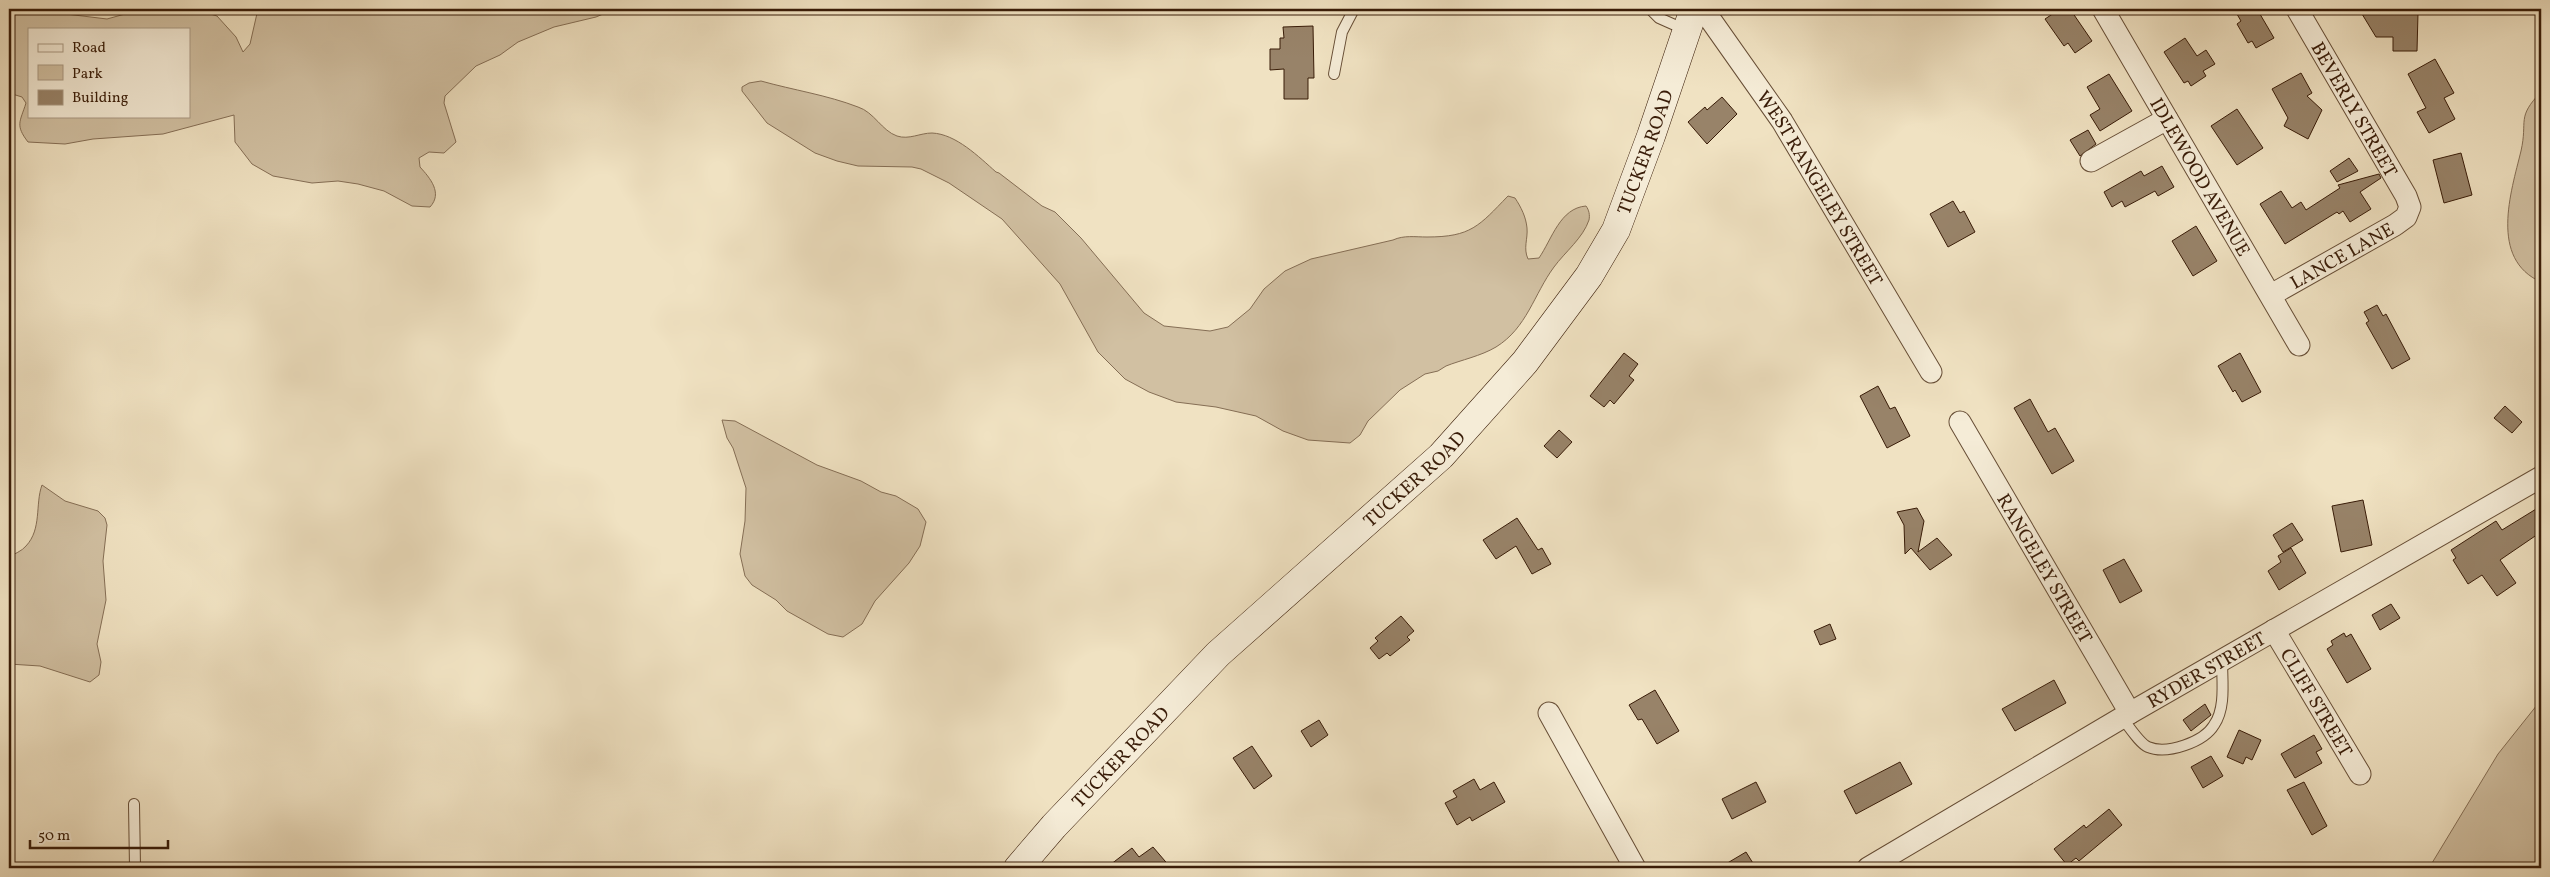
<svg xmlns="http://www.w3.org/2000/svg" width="2550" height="877" font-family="Vollkorn,serif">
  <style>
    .green { fill: #d1c0a2; stroke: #856e55; fill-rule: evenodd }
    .building { fill: #988369; stroke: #391c08 }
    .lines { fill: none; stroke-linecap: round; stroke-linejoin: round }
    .lane-casing { stroke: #674e36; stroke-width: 12 }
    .street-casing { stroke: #674e36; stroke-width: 23 }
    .secondary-casing { stroke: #391c08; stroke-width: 29 }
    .lane { stroke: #f5ecd7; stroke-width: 10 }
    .street { stroke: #f5ecd7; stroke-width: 21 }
    .secondary { stroke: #f5ecd7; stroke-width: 28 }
    .labels { text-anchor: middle; stroke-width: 4; stroke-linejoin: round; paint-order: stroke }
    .street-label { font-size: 19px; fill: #391c08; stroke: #f5ecd7 }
  </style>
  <rect width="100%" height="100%" fill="#f0e2c2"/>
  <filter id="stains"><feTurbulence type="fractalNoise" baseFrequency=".004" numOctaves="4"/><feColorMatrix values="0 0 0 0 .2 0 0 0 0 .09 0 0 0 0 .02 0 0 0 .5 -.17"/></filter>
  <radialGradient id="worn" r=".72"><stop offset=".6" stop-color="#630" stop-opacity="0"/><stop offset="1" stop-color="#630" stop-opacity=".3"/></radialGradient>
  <g class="green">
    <path d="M9,9H54L66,14L107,19L143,9H194L217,16L236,37L243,52L250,44L258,9H615L596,17L554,27L518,42L500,55L476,66L445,96L444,103L456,142L444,153L429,152L419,158L420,167C430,178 443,193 430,207L412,206L384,191L358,184L338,181L312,183L273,176L252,164L235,142L234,115L163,134L93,139L65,144L28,142C15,125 20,122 26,103L22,97L9,93ZM29,29H189V116H29Z"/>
    <path d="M761,81C793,90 827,95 858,107C874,112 882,131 897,136C909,140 920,133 932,133C956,134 979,157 996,172L999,173L1042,206L1055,212L1081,238L1144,313L1164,326L1210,331L1228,327L1250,309L1264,289L1285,271L1311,259L1393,240C1404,235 1415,237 1427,237C1471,237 1479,226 1508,196L1515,198C1521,207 1526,217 1527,228C1528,239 1523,248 1528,259L1539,258C1552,239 1560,208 1586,206C1589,210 1590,215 1589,220C1583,238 1565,252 1554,267C1534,294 1527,328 1496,347C1481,356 1461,360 1446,366L1438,371L1425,374L1400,390L1368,421L1360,435L1350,443L1308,440L1283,431L1256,416L1216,407L1176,402L1149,392L1125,379L1098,352L1060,284L1002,219L949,183L921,169L912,167L858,166L837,161L815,153L767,123L742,91V87L749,83Z"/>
    <path d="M2541,92V282C2489,259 2511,192 2521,151C2528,120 2516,118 2541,92Z"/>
    <path d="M722,420L735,421L817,465L861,481L881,492L896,496L918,509L926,522L920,546L909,563L875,601L862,624L843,637L828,634L787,611L776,600L752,585L745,576L740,554L745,521L746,488L733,448L727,438Z"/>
    <path d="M42,485L65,501L98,511L105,518L107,525L103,561L106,600L97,644L101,662L99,675L90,682L40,666L9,664V557C14,554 22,551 26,546C42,529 35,504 42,485Z"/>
    <path d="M2541,700V868H2429L2498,754Z"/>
  </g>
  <g class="building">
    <path d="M2060,9H2070L2092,41L2075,53L2068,43L2064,46L2045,19Z"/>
    <path d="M2234,9H2257L2274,38L2256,48L2252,41L2248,43L2237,24L2241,21Z"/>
    <path d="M2359,9H2396L2398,12L2418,13L2417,51H2393V37H2376Z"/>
    <path d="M1313,26L1314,78H1308V99H1284V69L1270,70V49H1280V38H1284L1283,27Z"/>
    <path d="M2185,38L2197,56L2206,50L2215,64L2203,71L2206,76L2191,86L2188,81L2184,83L2164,52Z"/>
    <path d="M2435,59L2454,93L2444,98L2455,119L2429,133L2417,112L2426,108L2408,74Z"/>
    <path d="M2301,73L2312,93L2307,96L2322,110L2308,139L2284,126L2288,118L2272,89Z"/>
    <path d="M2109,74L2132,111L2100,131L2090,115L2100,109L2087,87Z"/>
    <path d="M1722,97L1737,114L1707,144L1688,122L1705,107L1707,110Z"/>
    <path d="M2237,109L2263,148L2237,165L2211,126Z"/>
    <path d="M2088,130L2096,144L2080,156L2070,140Z"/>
    <path d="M2461,153L2472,195L2444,203L2433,160Z"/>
    <path d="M2349,158L2358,171L2337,182L2330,171Z"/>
    <path d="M2162,166L2174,187L2158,196L2155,191L2125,207L2122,201L2112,207L2104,192L2141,171L2144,176Z"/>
    <path d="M2379,174L2381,178L2360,192L2371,209L2350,222L2343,211L2339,214L2337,212L2285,244L2260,204L2281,191L2292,208L2301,202L2306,210L2340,188L2338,185Z"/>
    <path d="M1953,201L1960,213L1964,211L1975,232L1948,247L1930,214Z"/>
    <path d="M2196,226L2217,261L2193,276L2172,241Z"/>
    <path d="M2377,305L2383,316L2386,314L2410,359L2392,369L2366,323L2369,321L2364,312Z"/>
    <path d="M1624,353L1638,364L1629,376L1634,380L1614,404L1610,400L1604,407L1590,396Z"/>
    <path d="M2240,353L2261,392L2242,402L2235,390L2233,392L2218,366Z"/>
    <path d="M1878,386L1890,409L1895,407L1910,436L1887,448L1860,396Z"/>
    <path d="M2030,399L2048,432L2055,428L2074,461L2052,474L2014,408Z"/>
    <path d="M2505,406L2522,422L2512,433L2494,418Z"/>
    <path d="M1559,430L1572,442L1557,458L1544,446Z"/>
    <path d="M2363,500L2372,545L2341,552L2332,506Z"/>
    <path d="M2541,506V532L2500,560L2516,583L2497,596L2482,575L2468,584L2453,560L2456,558L2451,550L2496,521L2502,530Z"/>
    <path d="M1917,508L1924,521L1918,552L1937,538L1952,555L1930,570L1911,548L1905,554L1904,525L1897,512Z"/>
    <path d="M1517,518L1538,550L1542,548L1551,564L1532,574L1516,546L1496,559L1483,540Z"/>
    <path d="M2292,523L2303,540L2283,552L2273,535Z"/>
    <path d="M2291,548L2306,573L2279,590L2268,571L2281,562L2278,556Z"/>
    <path d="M2124,559L2142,591L2120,603L2103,570Z"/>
    <path d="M2391,604L2400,618L2380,630L2372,615Z"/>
    <path d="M1401,616L1414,631L1407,637L1410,640L1390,656L1387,653L1379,659L1370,648L1378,641L1375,638Z"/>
    <path d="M1830,624L1836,639L1820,645L1814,631Z"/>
    <path d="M2344,633L2346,637L2351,634L2371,669L2347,683L2327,649L2333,645L2331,641Z"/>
    <path d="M2054,680L2066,703L2015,731L2002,709Z"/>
    <path d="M1655,690L1679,731L1657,744L1642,719L1638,720L1629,705Z"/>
    <path d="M2205,704L2211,715L2191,731L2183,720Z"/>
    <path d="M1319,720L1328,735L1311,747L1301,731Z"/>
    <path d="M2239,730L2261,740L2252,760L2246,757L2243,764L2227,757Z"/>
    <path d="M2314,735L2322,749L2316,752L2322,763L2295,778L2281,754Z"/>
    <path d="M1252,746L1272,776L1254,789L1233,758Z"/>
    <path d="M2211,756L2223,776L2203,788L2191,767Z"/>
    <path d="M1900,762L1912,784L1856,814L1844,791Z"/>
    <path d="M1474,779L1480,790L1494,782L1505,802L1472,821L1470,817L1457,825L1445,803L1457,797L1453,791Z"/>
    <path d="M1756,782L1766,802L1732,819L1722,799Z"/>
    <path d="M2304,782L2327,826L2312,835L2287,790Z"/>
    <path d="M2109,809L2122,825L2079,861L2076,858L2067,865L2054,849L2084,825L2086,828Z"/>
    <path d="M1153,847L1171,868H1106L1132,848L1139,857Z"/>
    <path d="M1746,852L1756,868H1719Z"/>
  </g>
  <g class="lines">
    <defs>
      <g id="lane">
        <path d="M1650,9L1659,18L1686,30"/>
        <path d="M1334,74L1342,32L1354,9"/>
        <path d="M2122,718C2129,726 2139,743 2148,747C2167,755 2204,742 2214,725C2226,708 2222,681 2222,660"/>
        <path d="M134,804L135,868"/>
      </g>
      <g id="street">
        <path id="s1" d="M1703,9L1782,121L1931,372"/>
        <path id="s2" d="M2103,9L2299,345"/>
        <path d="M2091,161L2167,119"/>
        <path id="s3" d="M2271,295L2395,225L2406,217L2410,207L2406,196L2297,9"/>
        <path id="s4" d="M1960,422L2130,713"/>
        <path id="s5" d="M2274,630L2360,774"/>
        <path d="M1549,713L1635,868"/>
        <path id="s6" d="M1868,868L2130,713L2541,477"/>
      </g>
      <g id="secondary">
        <path id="s7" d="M1018,868L1054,826L1218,654L1441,456L1525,362L1589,276L1616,230L1651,136L1694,9"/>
      </g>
    </defs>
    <use href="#lane" class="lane-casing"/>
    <use href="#street" class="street-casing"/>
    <use href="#secondary" class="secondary-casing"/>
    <use href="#lane" class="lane"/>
    <use href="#street" class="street"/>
    <use href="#secondary" class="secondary"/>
  </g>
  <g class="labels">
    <g class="street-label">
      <text transform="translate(2355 109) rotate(60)" y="7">BEVERLY STREET</text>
      <text dy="7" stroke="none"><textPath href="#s7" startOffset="961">TUCKER ROAD</textPath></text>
      <text dy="7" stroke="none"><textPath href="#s2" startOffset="194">IDLEWOOD AVENUE</textPath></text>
      <text dy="7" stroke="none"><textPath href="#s1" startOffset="214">WEST RANGELEY STREET</textPath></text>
      <text dy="7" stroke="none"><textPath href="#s3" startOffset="81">LANCE LANE</textPath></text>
      <text dy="7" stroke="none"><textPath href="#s7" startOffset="556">TUCKER ROAD</textPath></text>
      <text dy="7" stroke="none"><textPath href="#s4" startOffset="169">RANGELEY STREET</textPath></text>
      <text dy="7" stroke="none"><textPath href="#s6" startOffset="392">RYDER STREET</textPath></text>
      <text dy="7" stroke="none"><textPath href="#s5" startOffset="84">CLIFF STREET</textPath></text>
      <text dy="7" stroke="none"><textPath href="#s7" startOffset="151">TUCKER ROAD</textPath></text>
    </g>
  </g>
  <rect width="2550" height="877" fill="none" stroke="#f0e2c2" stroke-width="30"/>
  <rect x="10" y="10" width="2530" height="857" fill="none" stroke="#391c08" stroke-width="2.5"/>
  <rect x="15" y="15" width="2520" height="847" fill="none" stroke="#391c08"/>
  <rect x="28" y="28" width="162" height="90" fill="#f5ecd7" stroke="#aa9984"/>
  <rect x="38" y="44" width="25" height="8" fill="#f5ecd7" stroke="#aa9984"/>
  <text x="72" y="52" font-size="15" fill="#391c08">Road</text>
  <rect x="38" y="65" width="25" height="15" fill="#d1c0a2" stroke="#aa9984"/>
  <text x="72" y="78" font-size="15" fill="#391c08">Park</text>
  <rect x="38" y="90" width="25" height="15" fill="#988369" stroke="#aa9984"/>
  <text x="72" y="102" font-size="15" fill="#391c08">Building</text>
  <path d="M30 840v8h138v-8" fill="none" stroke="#391c08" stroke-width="2.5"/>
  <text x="38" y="840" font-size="15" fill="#391c08" stroke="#f5ecd7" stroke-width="4" paint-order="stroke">50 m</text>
  <rect width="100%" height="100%" filter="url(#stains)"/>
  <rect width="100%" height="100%" fill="url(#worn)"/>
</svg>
